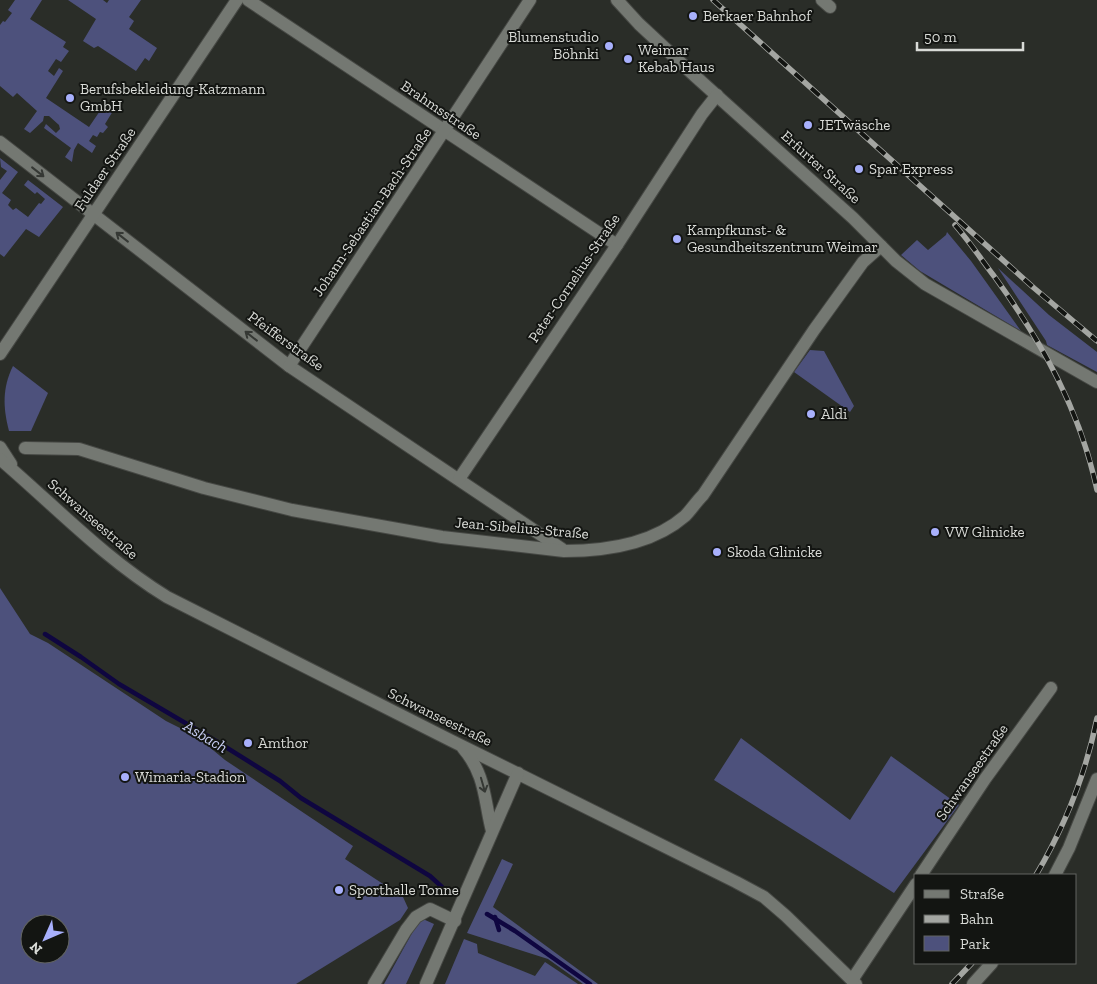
<svg xmlns="http://www.w3.org/2000/svg" width="1097" height="984" font-family="'Zilla Slab',serif">
  <style>
    .green { fill: #4d517c; fill-rule: evenodd }
    .lines { fill: none; stroke-linecap: round; stroke-linejoin: round }
    .stream { stroke: #0f0640; stroke-width: 4.5 }
    .minor-casing { stroke: #464844; stroke-width: 14 }
    .minor { stroke: #747872; stroke-width: 12 }
    .rail-casing { stroke: #a4a6a2; stroke-width: 5.5 }
    .rail { stroke: #131512; stroke-width: 4; stroke-dasharray: 11; stroke-linecap: butt }
    .oneway { stroke: #353834 }
    .poi-dot { fill: #a8b0fc; stroke: #131512; stroke-width: 2 }
    .labels { text-anchor: middle; stroke-width: 4; stroke-linejoin: round; paint-order: stroke }
    .poi-label { font-size: 15px; fill: #d9dbd7; stroke: #131512; text-anchor: start }
    .street-label { font-size: 15px; fill: #d9dbd7; stroke: #131512 }
    .water-label { font-size: 16px; font-style: italic; fill: #c7cdf3; stroke: #131512 }
  </style>
  <rect width="100%" height="100%" fill="#2a2d28"/>
  <g class="green">
    <path d="M15,0H42L30,19L66,42L63,47L69,51L61,62L56,59L48,71L54,76L59,68L63,71L46,98L89,127L104,105L113,111L105,124L108,127L103,133L100,132L97,137L93,135L89,141L96,146L92,153L78,143L74,150L72,162L65,157L71,148L44,128L46,124L56,133L60,129L59,125L49,116H44L43,121L30,133L24,129L37,111L17,93L13,97L0,86V25L3,21L5,22L12,13L8,10Z"/>
    <path d="M68,0H103L107,3L109,0H141L129,17L134,21L129,29L157,48L149,61L145,58L136,71L98,46L94,48L83,41L96,19Z"/>
    <path d="M0,158L18,172L2,193L11,200L8,205L13,210L16,208L28,217L39,203L41,204L45,199L37,192L35,194L24,185L28,180L63,207L39,237L26,229L4,257L0,254V180L7,171L1,167Z"/>
    <path d="M947,232L971,261L1021,331L920,271L901,255L917,240L928,250L946,235Z"/>
    <path d="M998,268L1049,315L1097,352V372L1047,345L1046,341Z"/>
    <path d="M810,350L824,351L854,406L850,412L794,372Z"/>
    <path d="M13,366L48,393L31,431H9C3,408 2,388 13,366Z"/>
    <path d="M0,588L30,634L48,643L166,721L196,736L225,760L353,846L345,859L403,897L408,908L400,920L296,984H0ZM30,924H60V954H30Z"/>
    <path d="M741,738L850,820L891,756L959,805L894,893L714,780Z"/>
    <path d="M502,859L513,864L493,907L598,984H583L548,959L467,933Z"/>
    <path d="M423,919L434,924L406,984H384L417,924Z"/>
    <path d="M464,939L477,944L478,953L535,976L545,962L578,984H445Z"/>
  </g>
  <g class="lines">
    <g class="stream">
      <path d="M45,634L81,657L119,684L216,741L280,781L301,798L430,876L442,887"/>
      <path d="M487,914L515,931L590,984"/>
      <path d="M495,917L499,930"/>
    </g>
    <defs>
      <g id="minor">
        <path d="M248,0L617,245"/>
        <path d="M617,0L639,24L695,76L853,218L896,261L925,284L1097,382"/>
        <path d="M822,0L830,7"/>
        <path d="M0,142L289,366L562,549"/>
        <path d="M0,354L237,0"/>
        <path d="M289,366L530,0"/>
        <path d="M0,447L11,464"/>
        <path d="M25,448L79,449L204,488L292,510L442,537L564,551C604,551 653,544 685,516C691,510 696,502 703,495L814,330L863,262L881,246"/>
        <path d="M0,459C55,506 105,559 167,597L450,740L736,882L764,897L786,916L856,984"/>
        <path d="M459,479L617,245L702,114L717,95"/>
        <path d="M463,748C486,775 484,800 492,831"/>
        <path d="M921,875L985,779L1051,688"/>
        <path d="M1055,875L1069,848L1097,779"/>
        <path d="M852,980L916,884"/>
        <path d="M374,984L406,930L416,917L430,909L455,921"/>
        <path d="M426,984L518,773"/>
        <path d="M973,984L992,963"/>
      </g>
    </defs>
    <use href="#minor" class="minor-casing"/>
    <use href="#minor" class="minor"/>
    <defs>
      <g id="rail">
        <path d="M713,0L1034,288L1097,341"/>
        <path d="M955,225C969,241 981,259 994,276C1042,342 1080,410 1097,490"/>
        <path d="M1036,875C1065,826 1086,773 1097,718"/>
        <path d="M952,984L972,963"/>
      </g>
    </defs>
    <use href="#rail" class="rail-casing"/>
    <use href="#rail" class="rail"/>
  </g>
  <defs><path id="oneway-shaft" d="M-6 0H5M1.5-3L5.5 0L1.5 3" fill="none" stroke-width="1.6" stroke-linecap="round" stroke-linejoin="round" transform="scale(1.25)"/></defs>
  <g class="oneway">
    <use href="#oneway-shaft" transform="translate(38 172) rotate(38)"/>
    <use href="#oneway-shaft" transform="translate(122 237) rotate(-142)"/>
    <use href="#oneway-shaft" transform="translate(251 336) rotate(-142)"/>
    <use href="#oneway-shaft" transform="translate(483 785) rotate(74)"/>
  </g>
  <g class="poi-dot">
    <circle cx="693" cy="16" r="5"/>
    <circle cx="609" cy="46" r="5"/>
    <circle cx="628" cy="59" r="5"/>
    <circle cx="70" cy="98" r="5"/>
    <circle cx="808" cy="125" r="5"/>
    <circle cx="859" cy="169" r="5"/>
    <circle cx="677" cy="239" r="5"/>
    <circle cx="811" cy="414" r="5"/>
    <circle cx="935" cy="532" r="5"/>
    <circle cx="717" cy="552" r="5"/>
    <circle cx="248" cy="743" r="5"/>
    <circle cx="125" cy="777" r="5"/>
    <circle cx="339" cy="890" r="5"/>
  </g>
  <g class="labels">
    <g class="poi-label">
      <text x="703" y="21">Berkaer Bahnhof</text>
      <text x="599" y="42" text-anchor="end">Blumenstudio<tspan x="599" dy="17">Böhnki</tspan></text>
      <text x="638" y="55">Weimar<tspan x="638" dy="17">Kebab Haus</tspan></text>
      <text x="80" y="94">Berufsbekleidung-Katzmann<tspan x="80" dy="17">GmbH</tspan></text>
      <text x="818" y="130">JETwäsche</text>
      <text x="869" y="174">Spar Express</text>
      <text x="687" y="235">Kampfkunst- &amp;<tspan x="687" dy="17">Gesundheitszentrum Weimar</tspan></text>
      <text x="821" y="419">Aldi</text>
      <text x="945" y="537">VW Glinicke</text>
      <text x="727" y="557">Skoda Glinicke</text>
      <text x="258" y="748">Amthor</text>
      <text x="135" y="782">Wimaria-Stadion</text>
      <text x="349" y="895">Sporthalle Tonne</text>
    </g>
    <g class="street-label">
      <text transform="translate(441 110) rotate(34)" y="5">Brahmsstraße</text>
      <text transform="translate(821 167) rotate(42)" y="5">Erfurter Straße</text>
      <text transform="translate(105 169) rotate(-56)" y="5">Fuldaer Straße</text>
      <text transform="translate(372 212) rotate(-56)" y="5">Johann-Sebastian-Bach-Straße</text>
      <text transform="translate(574 278) rotate(-56)" y="5">Peter-Cornelius-Straße</text>
      <text transform="translate(286 341) rotate(36)" y="5">Pfeifferstraße</text>
      <text transform="translate(93 519) rotate(41)" y="5">Schwanseestraße</text>
      <text transform="translate(522 528) rotate(5)" y="5">Jean-Sibelius-Straße</text>
      <text transform="translate(440 717) rotate(26)" y="5">Schwanseestraße</text>
      <text transform="translate(972 772) rotate(-55)" y="5">Schwanseestraße</text>
    </g>
    <g class="water-label">
      <text transform="translate(206 736) rotate(31)" y="6">Asbach</text>
    </g>
  </g>
  <rect x="914" y="874" width="162" height="90" fill="#131512" stroke="#626461"/>
  <rect x="924" y="890" width="25" height="8" fill="#747872" stroke="#626461"/>
  <text x="960" y="899" font-size="15" fill="#d9dbd7">Straße</text>
  <rect x="924" y="915" width="25" height="8" fill="#a4a6a2" stroke="#626461"/>
  <text x="960" y="924" font-size="15" fill="#d9dbd7">Bahn</text>
  <rect x="924" y="936" width="25" height="15" fill="#4d517c" stroke="#626461"/>
  <text x="960" y="949" font-size="15" fill="#d9dbd7">Park</text>
  <g transform="translate(45 939) rotate(225)"><circle r="24" fill="#131512" stroke="#626461"/>
  <path d="M0-4L9 19L0 12L-9 19Z" fill="#a8b0fc"/>
  <text y="-8" font-size="14" font-weight="bold" text-anchor="middle" fill="#d9dbd7">N</text>
  </g>
  <path d="M917 42v8h106v-8" fill="none" stroke="#d9dbd7" stroke-width="2.5"/>
  <text x="924" y="42" font-size="15" fill="#d9dbd7" stroke="#131512" stroke-width="4" paint-order="stroke">50 m</text>
</svg>
